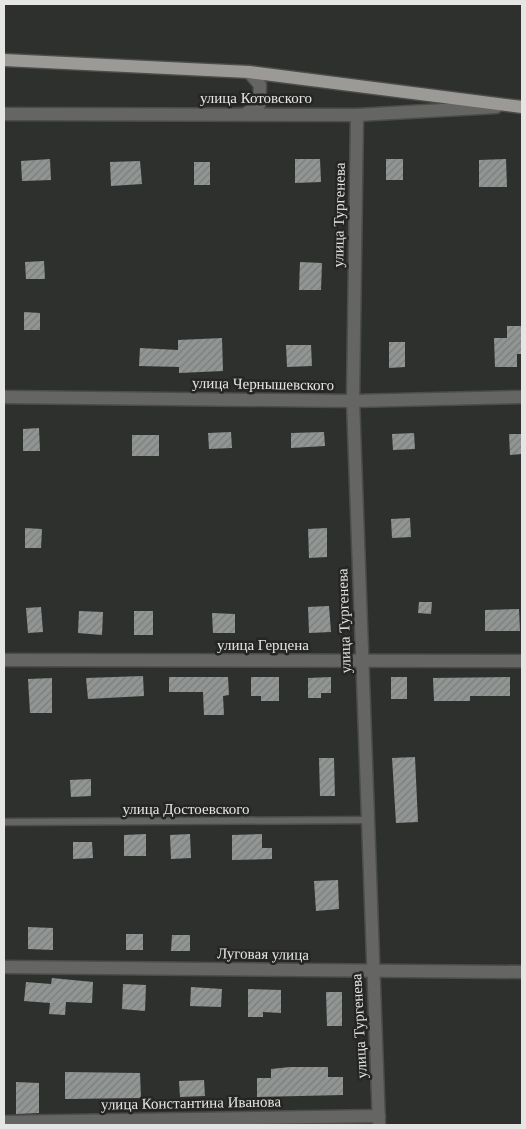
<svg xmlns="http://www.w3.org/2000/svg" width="526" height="1129" font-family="'Times New Roman',serif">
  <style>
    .building { fill: url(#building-hatch) }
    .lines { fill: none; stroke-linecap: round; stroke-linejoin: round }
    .service-casing { stroke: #4b4d4a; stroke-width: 9 }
    .minor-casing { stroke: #4b4d4a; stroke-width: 15 }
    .primary-casing { stroke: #4b4d4a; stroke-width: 15 }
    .service { stroke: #656564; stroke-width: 6 }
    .minor { stroke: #656564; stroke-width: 12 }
    .primary { stroke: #9b9a97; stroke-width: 12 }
    .labels { text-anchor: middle; stroke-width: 5; stroke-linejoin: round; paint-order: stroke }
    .street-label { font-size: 15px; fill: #e5e6e4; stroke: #252623 }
  </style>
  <defs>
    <pattern id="building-hatch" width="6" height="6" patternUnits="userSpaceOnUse" patternTransform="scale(1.25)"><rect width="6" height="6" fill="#919593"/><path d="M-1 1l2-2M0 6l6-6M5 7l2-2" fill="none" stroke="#7a7d7b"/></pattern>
  </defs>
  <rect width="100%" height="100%" fill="#2e302d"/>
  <g class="building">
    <path d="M50,159L51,180L22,181L21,161Z"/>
    <path d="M295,159H320L321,182L295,183Z"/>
    <rect x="386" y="159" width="17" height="21"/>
    <path d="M506,159L507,187H479V160Z"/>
    <path d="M140,161L142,184L111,186L110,162Z"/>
    <rect x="194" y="162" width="16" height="23"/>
    <path d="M44,261L45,279H26L25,262Z"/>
    <path d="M300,262L322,263L321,290H299Z"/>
    <path d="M24,312L40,313V330H24Z"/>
    <path d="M507,326H522V354H517V367H495L494,338H507Z"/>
    <path d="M222,338L223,371L179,373V367L139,366L140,348L178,350V340Z"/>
    <path d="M389,342H405V367L389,368Z"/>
    <path d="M286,345H311L312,366L287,367Z"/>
    <path d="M39,428L40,451H23V429Z"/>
    <path d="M231,432L232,448L209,449L208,433Z"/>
    <path d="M324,432L325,446L291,448V433Z"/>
    <path d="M414,433L415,449L393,450L392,434Z"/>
    <path d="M509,434H522V454L510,455Z"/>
    <rect x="132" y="435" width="27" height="21"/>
    <path d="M410,518L411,537L392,538L391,519Z"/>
    <path d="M25,528L42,529L41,548H25Z"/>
    <path d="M327,528V557L309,558L308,529Z"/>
    <path d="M419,602H432L431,614L418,613Z"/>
    <path d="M329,606L331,632L309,633L308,607Z"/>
    <path d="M41,607L43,632L28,633L26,608Z"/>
    <path d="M519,609L520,631H485V610Z"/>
    <path d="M79,611L103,612L102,635L78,633Z"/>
    <rect x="134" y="611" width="19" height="24"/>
    <path d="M212,613L235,614V633H213Z"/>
    <path d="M143,676L144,696L88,699L86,678Z"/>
    <path d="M169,677H228L229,695L223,696L224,715H204L203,692H169Z"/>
    <path d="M251,677H279V701H261V696H251Z"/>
    <path d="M331,677V693H321V698H308V678Z"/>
    <rect x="391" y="677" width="16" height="22"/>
    <path d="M510,677V696H470V701H434L433,678Z"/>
    <path d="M52,678V713H30L28,679Z"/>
    <path d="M415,757L418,822L396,823L392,758Z"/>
    <path d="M319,758H334L335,796H320Z"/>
    <path d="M91,779V796L71,797L70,780Z"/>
    <path d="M146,834V856H124V835Z"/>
    <path d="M190,834L191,858L171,859L170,835Z"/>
    <path d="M262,834V848H272V859L232,860V835Z"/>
    <path d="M73,842H92L93,858L73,859Z"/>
    <path d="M338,880L339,909L316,911L314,881Z"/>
    <path d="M28,927L53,928V950L28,949Z"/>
    <rect x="126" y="934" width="17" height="16"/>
    <path d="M172,935H190V951H171Z"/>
    <path d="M52,978L93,982L92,1003L66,1002L65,1015L49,1014L50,1003L24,1001L26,982L51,984Z"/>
    <path d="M123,984L146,985L145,1011L122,1009Z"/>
    <path d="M191,987L222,989L221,1007L190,1006Z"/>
    <path d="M248,989L281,990V1013L263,1012V1017H248Z"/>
    <path d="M326,992H342V1026H327Z"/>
    <path d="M290,1067H328V1077H343V1095L257,1097V1078H271V1069Z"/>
    <path d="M65,1072L140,1073L141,1098L65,1099Z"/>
    <path d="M204,1080L205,1096L180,1097L179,1081Z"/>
    <path d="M16,1082L39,1083V1113L16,1114Z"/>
  </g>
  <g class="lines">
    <defs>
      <path id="service" d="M4,822L369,820"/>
      <g id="minor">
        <path d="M247,113L259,105L260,85L249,72"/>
        <path d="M4,114L357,115L496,107"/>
        <path d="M357,115L353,401L379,1125"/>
        <path d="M4,397L353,401L522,397"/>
        <path d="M4,660L522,661"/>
        <path d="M4,967L522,972"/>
        <path d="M4,1122L379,1116"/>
      </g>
      <path id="primary" d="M4,60L249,72L522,107"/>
    </defs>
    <use href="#service" class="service-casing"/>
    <use href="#minor" class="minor-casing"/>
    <use href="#primary" class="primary-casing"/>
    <use href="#service" class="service"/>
    <use href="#minor" class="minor"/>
    <use href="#primary" class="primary"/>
  </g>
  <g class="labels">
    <g class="street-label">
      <text x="256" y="103">улица Котовского</text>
      <text transform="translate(339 215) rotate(-89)" y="5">улица Тургенева</text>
      <text transform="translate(263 384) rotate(1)" y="5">улица Чернышевского</text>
      <text transform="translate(344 621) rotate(-92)" y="5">улица Тургенева</text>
      <text x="263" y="650">улица Герцена</text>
      <text x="186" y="814">улица Достоевского</text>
      <text transform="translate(263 954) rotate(1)" y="5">Луговая улица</text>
      <text transform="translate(359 1026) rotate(-93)" y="5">улица Тургенева</text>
      <text transform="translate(191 1103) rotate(-1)" y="5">улица Константина Иванова</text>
    </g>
  </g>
  <rect width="526" height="1129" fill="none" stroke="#e5e6e4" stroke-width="10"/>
</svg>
